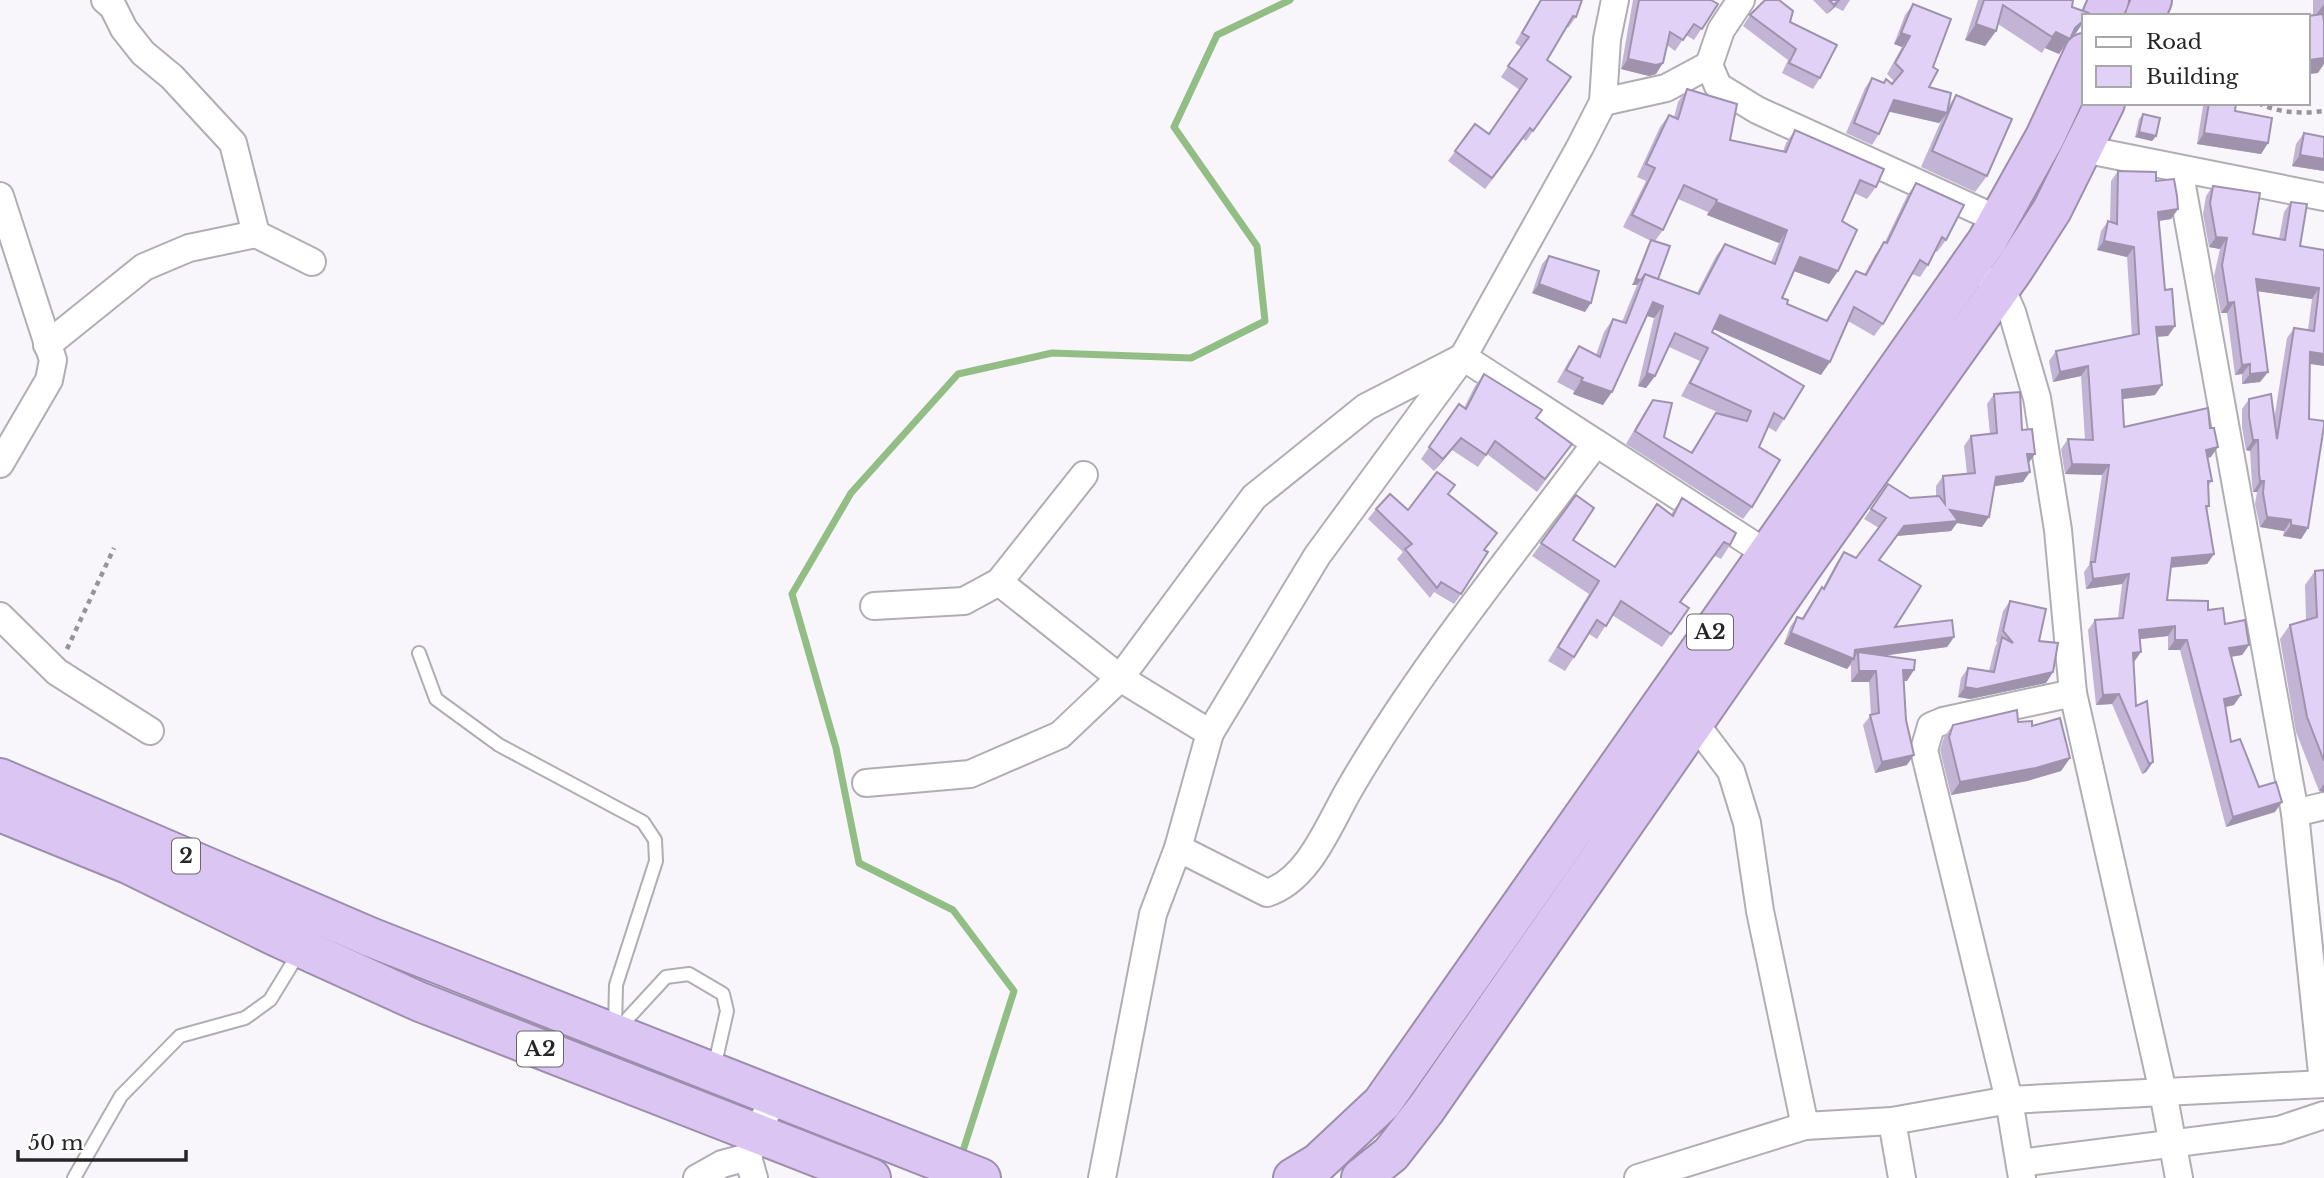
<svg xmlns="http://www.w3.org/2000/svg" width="2324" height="1178" font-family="'Libre Baskerville',serif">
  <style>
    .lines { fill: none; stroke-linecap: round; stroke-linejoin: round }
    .stream { stroke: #92be85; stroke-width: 7 }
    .lane-casing { stroke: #b0aeb3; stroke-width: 16 }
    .street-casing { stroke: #b0aeb3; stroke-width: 30 }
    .highway-casing { stroke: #9c8eac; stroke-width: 42 }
    .path { stroke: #969498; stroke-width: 4.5; stroke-dasharray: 5 5; stroke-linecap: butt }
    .lane { stroke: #fff; stroke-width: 12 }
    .street { stroke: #fff; stroke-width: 26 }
    .highway { stroke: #dbc6f3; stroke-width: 38 }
    .wall { fill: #c2b4d4; fill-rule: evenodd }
    .shaded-wall { fill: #9e92ad }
    .building { fill: #e2d1f7; stroke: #9e92ad; stroke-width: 2 }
    .labels { text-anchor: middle; stroke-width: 6; stroke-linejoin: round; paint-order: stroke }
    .shield { fill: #fff; stroke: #676668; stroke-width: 2 }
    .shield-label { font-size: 21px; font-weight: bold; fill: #262527 }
  </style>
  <rect width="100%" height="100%" fill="#f8f6fb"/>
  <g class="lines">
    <path class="stream" d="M961,1157L1014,991L953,910L859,863L836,748L792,594L851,493L958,374L1052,353L1191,358L1265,321L1257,246L1174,127L1217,35L1290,0"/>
    <defs>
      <g id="lane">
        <path d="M419,653L436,699L499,745L643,822L655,840L656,861L616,985L615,1029"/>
        <path d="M618,1029L666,977L689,974L723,994L727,1011L714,1068"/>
        <path d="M74,1178L121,1096L180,1036L245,1018L270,1000L300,951"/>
      </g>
      <g id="street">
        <path d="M105,0L113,7L124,29L143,53L172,77L233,143L256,234L312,262"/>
        <path d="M1741,0L1721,30L1709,65L1718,86L1757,110L1999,220"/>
        <path d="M1603,102L1666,88L1709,65"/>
        <path d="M2083,149L2324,197"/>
        <path d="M2179,169L2295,813L2323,1083"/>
        <path d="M0,196L53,360L49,380L0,464"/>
        <path d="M1991,281L2001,287L2012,312L2037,398L2058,530L2073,693L2163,1092L2179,1178"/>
        <path d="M47,345L144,267L189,248L256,234"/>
        <path d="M999,582L1120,678L1210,733"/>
        <path d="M874,606L964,601L999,582L1084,475"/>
        <path d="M0,616L57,672L150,731"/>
        <path d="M1682,714L1694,722L1731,771L1747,823L1760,911L1805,1126"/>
        <path d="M866,783L970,774L1060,735L1120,678L1254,497L1366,407L1463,357L1766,553"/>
        <path d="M2295,813L2324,806"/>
        <path d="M1178,848L1267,893C1309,880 1329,824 1350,788C1421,666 1512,556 1596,443"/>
        <path d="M1892,1121L1902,1178"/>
        <path d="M2020,1163L2279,1130L2324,1115"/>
        <path d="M697,1178L722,1164L748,1157"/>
        <path d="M754,1178L748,1157L773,1097"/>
        <path d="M1102,1178L1153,914L1178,848L1210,733L1317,556L1463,357L1580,147L1603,102L1607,39L1615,0"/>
        <path d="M1638,1178L1805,1126L1892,1121L2009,1100L2324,1084"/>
        <path d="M2022,1178L2009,1100L1924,750L1931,726L1943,721L2073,693"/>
      </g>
      <g id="highway">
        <path d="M2102,16L2109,0"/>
        <path d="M2145,16L2152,0"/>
        <path d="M0,778L370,937L981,1178"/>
        <path d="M0,812L128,864L279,938L420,1002L871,1178"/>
        <path d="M1293,1178L1318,1163L1382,1103L1987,241L2045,137L2084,53"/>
        <path d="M1361,1178L1391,1154L1426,1109L1802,567L2014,269L2052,210L2105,103"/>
      </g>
    </defs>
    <use href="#lane" class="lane-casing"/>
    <use href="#street" class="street-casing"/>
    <use href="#highway" class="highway-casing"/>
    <g class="path">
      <path d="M2258,103C2278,113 2302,114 2324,111"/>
      <path d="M67,649L114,548"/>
    </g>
    <use href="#lane" class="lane"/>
    <use href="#street" class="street"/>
    <use href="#highway" class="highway"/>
  </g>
  <g class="wall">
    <path d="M1540,0H1582L1576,17L1568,28L1567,27L1547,60L1571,77L1526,141L1523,139L1485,189L1448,161L1475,124L1489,134L1520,90L1501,77L1521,47L1515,43Z"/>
    <path d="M1633,0H1711L1718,4L1694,40L1686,35L1675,51L1667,45L1656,74L1649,76L1621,69Z"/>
    <path d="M1813,0H1850L1843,11L1835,7L1827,14Z"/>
    <path d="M1978,0H2073L2072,7L2084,16V22L2076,33L2070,38L2059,54L2045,48L2042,53L1998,24L1996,31L1985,46L1965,40Z"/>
    <path d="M2313,0H2324V19L2318,73L2308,74V16L2313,15Z"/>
    <path d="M1913,4L1933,67L1929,87L1948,107L1956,95L1987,176L1975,192L1921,167L1941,121L1939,123L1889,111L1879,134L1872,145L1846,133L1865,88L1872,78L1883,82L1892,84L1894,81L1887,74L1902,47L1894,44L1905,15Z"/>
    <path d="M1750,15L1790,22L1820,78L1813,89L1782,73L1788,60L1743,26Z"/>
    <path d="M1687,89L1730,140L1783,151L1786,143L1795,130L1876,187L1867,199L1854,193L1842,221L1838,271L1829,284L1794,271L1782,298L1787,304L1826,320L1848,283L1856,271L1864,275L1875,255L1884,242H1885L1907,196L1916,183L1946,240L1937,252L1935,251L1928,265L1920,277L1912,274L1883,324L1874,336L1848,321L1821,375L1713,329L1712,332L1784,419L1776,432L1768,427L1759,447L1752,507L1743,519L1626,444L1644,413L1653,400L1664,437L1691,452L1716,413L1724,415L1681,396L1700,361L1669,347L1655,376L1646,388L1638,386L1654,318L1647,316L1603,405L1573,394L1574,391L1557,382L1570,359L1579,346L1596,355L1604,332L1613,319L1622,322L1637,285H1632L1648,245L1651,241L1623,227L1646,181L1637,177L1660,127L1669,115L1674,117L1678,102ZM1678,199L1708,212L1707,215L1779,243L1771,262L1725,244L1716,256L1697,293L1658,279L1655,241L1663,230Z"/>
    <path d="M2205,103H2236L2235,111L2268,143L2261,154L2197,144L2203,106Z"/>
    <path d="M2143,114L2156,136L2152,141L2135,137L2139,119Z"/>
    <path d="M2304,133L2324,137V171L2292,166L2296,144Z"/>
    <path d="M2118,171L2156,181L2178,209L2171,219L2159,221L2165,290L2175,326L2168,336L2157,337L2155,395L2122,399L2124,427L2211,457L2207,458L2212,481L2208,486L2209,506L2207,509L2214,554L2207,564L2171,568L2167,600L2208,610L2249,645L2242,655L2231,657L2234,705L2226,707L2231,742L2275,812L2226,827L2180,650H2168V636L2140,639L2134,662H2133L2136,706L2153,762L2146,772L2142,774L2112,704L2096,705L2088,630L2095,620L2118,618L2122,584L2086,589L2084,572L2089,565L2102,475L2065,474L2061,449L2068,439L2085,440L2081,376L2053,382L2049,361L2056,351L2132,336L2127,257L2097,250L2101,231L2108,221L2110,222L2111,181Z"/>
    <path d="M2213,186L2253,234L2279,239L2284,212L2291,202L2300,246L2324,250L2310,364L2308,528L2301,539L2283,536L2284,531L2260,527L2255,504L2257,492H2253L2252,484L2250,451L2246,450L2242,427V409L2249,399L2274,420L2287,338L2294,328L2308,330L2312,299L2258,291L2268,372L2260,382L2242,384V374L2235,375L2227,313H2221L2214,276L2220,249L2209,247L2203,214L2206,196Z"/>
    <path d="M1549,256L1585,312L1532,293L1542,264Z"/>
    <path d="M1484,374L1537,418L1572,444L1537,492L1487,454L1478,467L1452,450L1434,471L1421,459L1459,404L1464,408L1475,386Z"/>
    <path d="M1994,394L2022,430L2029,462L2023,482L1995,486L1982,527L1957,523L1951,531L1897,536L1879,560L1895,627L1954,637L1947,647L1883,656L1907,681H1903L1907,765L1875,773L1863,725L1871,715L1869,682H1851V665L1847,669L1784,644L1790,627L1797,617L1802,618L1815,597L1822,587L1823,588L1837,562L1844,552L1856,558L1879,528L1864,519L1888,484L1910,498L1936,496V486L1943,476L1967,474L1964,446L1971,436L1990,434L1987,404Z"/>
    <path d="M1448,494L1490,543L1484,550L1461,594L1454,604L1434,592L1430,598L1397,559L1403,552L1368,519L1376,509L1408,510Z"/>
    <path d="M1576,495L1573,540L1615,567L1671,514L1682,498L1730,545L1721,559L1715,556L1681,602L1689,608L1662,647L1612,615L1597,639L1589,634L1565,671L1548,661L1589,594L1532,556Z"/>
    <path d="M2324,570V792L2319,791L2296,732L2280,639L2290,625L2306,620L2305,585L2315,571Z"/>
    <path d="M2010,601L2039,641L2053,672L2046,683L1970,699L1958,697L1961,678L1968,668L1989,671L1995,647L1997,643L1996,641L2003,611Z"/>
    <path d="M2018,722L2032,726L2070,758L2061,771L2027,781L1951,795L1940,750L1944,737L1953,725Z"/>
  </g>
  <g class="shaded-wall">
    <path d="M1839,0H1840L1835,7L1827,14Z"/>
    <path d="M2324,4V19H2313Z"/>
    <path d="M2084,20L2076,33L2070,38L2059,54L2045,48L2056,32L2075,28Z"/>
    <path d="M1976,24L1996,31L1985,46L1965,40Z"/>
    <path d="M1901,33L1910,36L1902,47L1894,44Z"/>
    <path d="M2324,58V64L2318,73L2308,74V60Z"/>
    <path d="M1628,59L1663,63L1656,74L1649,76L1621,69Z"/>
    <path d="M1894,100L1947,113L1939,123L1886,111Z"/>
    <path d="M2139,132L2156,136L2152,141L2135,137Z"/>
    <path d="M2204,133L2268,143L2261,154L2197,144Z"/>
    <path d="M2300,155L2324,159V171L2292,166Z"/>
    <path d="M1716,202L1787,230L1779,243L1707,215Z"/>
    <path d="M2178,209L2171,219L2151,222L2158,212Z"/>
    <path d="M2216,237L2227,238L2220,249L2209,247Z"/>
    <path d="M2104,241L2134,247L2127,257L2097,250Z"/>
    <path d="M1800,257L1838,271L1829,284L1791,270Z"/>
    <path d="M1636,279L1641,280L1637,285H1632Z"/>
    <path d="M2256,279L2319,288L2312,299L2249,290Z"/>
    <path d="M1539,284L1591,303L1585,312L1532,293Z"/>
    <path d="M1653,302L1663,306L1654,318L1644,315Z"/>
    <path d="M2234,302L2227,313H2221L2228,303Z"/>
    <path d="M1720,315L1830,362L1821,375L1711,328Z"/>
    <path d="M2175,326L2168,336L2149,337L2156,327Z"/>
    <path d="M2310,352L2324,354V366L2303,363Z"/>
    <path d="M2250,364L2242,374L2235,375L2242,365Z"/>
    <path d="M2088,366L2081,376L2053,382L2060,372Z"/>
    <path d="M2268,372L2260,382L2242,384L2250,374Z"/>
    <path d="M1647,373L1655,376L1646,388L1638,386Z"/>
    <path d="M1581,381L1612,392L1603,405L1573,394Z"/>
    <path d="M2162,385L2155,395L2115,400L2122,390Z"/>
    <path d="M1461,438L1452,450L1434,471L1443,459Z"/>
    <path d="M2253,440H2258L2250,451L2246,450Z"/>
    <path d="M2218,447L2211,457L2199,460L2206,450Z"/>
    <path d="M2027,454H2035L2028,464Z"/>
    <path d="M2072,464L2109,465L2102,475L2065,474Z"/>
    <path d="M2030,472L2023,482L1989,487L1996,477Z"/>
    <path d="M2260,481H2264L2257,492H2253Z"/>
    <path d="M1950,510L1989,517L1982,527L1957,523L1951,531L1897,536L1904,526Z"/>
    <path d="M2267,517L2291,520L2284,531L2260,527Z"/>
    <path d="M2291,525L2308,528L2301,539L2283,536Z"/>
    <path d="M2214,554L2207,564L2165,568L2172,558Z"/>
    <path d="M2129,574L2122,584L2086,589L2093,579Z"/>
    <path d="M2175,626L2168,636L2132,640L2139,630Z"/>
    <path d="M1791,633L1855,650L1954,637L1947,647L1858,659V652L1847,669L1784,644Z"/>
    <path d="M2175,640H2187L2180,650H2168Z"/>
    <path d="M2249,645L2242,655L2222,658L2229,648Z"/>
    <path d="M2141,652L2134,662L2126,663L2133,653Z"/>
    <path d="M1903,670H1914L1907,681H1895Z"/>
    <path d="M1859,671H1876L1869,682H1851Z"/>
    <path d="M2053,672L2046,683L1970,699L1958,697L1965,687Z"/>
    <path d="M2119,694L2112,704L2096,705L2103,695Z"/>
    <path d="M2241,695L2234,705L2217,709L2224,699Z"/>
    <path d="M1914,755L1907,765L1875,773L1882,762Z"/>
    <path d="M2070,758L2061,771L2027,781L1951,795L1960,782Z"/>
    <path d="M2153,762L2146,772L2142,774L2149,764Z"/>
    <path d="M2324,784V792L2319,791Z"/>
    <path d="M2282,802L2275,812L2226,827L2233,817Z"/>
  </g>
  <g class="building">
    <path d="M1541,0H1582L1576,17L1573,16L1547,60L1571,77L1533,131L1530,128L1492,178L1455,151L1475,124L1489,134L1527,79L1508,66L1529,37L1522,33Z"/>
    <path d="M1639,0H1711L1718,4L1702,29L1694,24L1683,40L1670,32L1663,63L1656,65L1628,59Z"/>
    <path d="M1765,0H1779L1793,11L1790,22L1837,45L1820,78L1789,63L1796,49L1750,15Z"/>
    <path d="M1829,0H1839L1834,5Z"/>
    <path d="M1984,0H2073L2072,7L2089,13L2088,16H2084V20L2075,28L2070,39L2056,32L2052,37L2003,5L1996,31L1976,24Z"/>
    <path d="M1913,4L1951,19L1933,67L1938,70L1929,87L1951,93L1947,113L1894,100L1879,134L1854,123L1872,78L1884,83L1886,79L1892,84L1903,71L1895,63L1910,36L1901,33Z"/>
    <path d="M2323,14L2324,22V58L2308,60V16Z"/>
    <path d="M1687,89L1737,104L1730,140L1786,152L1795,130L1884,169L1876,187L1860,180L1842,221L1857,230L1838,271L1800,257L1782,298L1788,300L1787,304L1827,321L1856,271L1866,275L1884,242L1887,243L1916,183L1964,205L1946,240L1942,237L1928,265L1920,260L1883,324L1854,307L1830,362L1720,315L1712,332L1804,386L1784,419L1774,413L1759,447L1780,460L1752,507L1635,431L1653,400L1672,403L1664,437L1692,453L1716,413L1747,421L1751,411L1690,383L1708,348L1675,333L1655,376L1647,373L1663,306L1653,302L1612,392L1581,381L1583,378L1566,370L1579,346L1600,357L1613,319L1626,323L1645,274L1699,294L1725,244L1775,264L1787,230L1716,202L1717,200L1684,185L1663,230L1632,215L1655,168L1646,164L1669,115L1678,119Z"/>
    <path d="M1956,95L2012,119L1987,176L1932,151Z"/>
    <path d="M2209,103H2236L2235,111L2272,118L2268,143L2204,133Z"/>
    <path d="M2143,114L2160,118L2156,136L2139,132Z"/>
    <path d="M2304,133L2324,137V159L2300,155Z"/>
    <path d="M2118,171L2156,172V181L2174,179L2177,196L2178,209L2158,212L2165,290L2172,289L2175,326L2156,327L2162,385L2122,390L2124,427L2208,408L2210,428H2214L2218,447L2206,450L2212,481H2208L2209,506H2206L2214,554L2172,558L2167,600L2208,601V610L2223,608L2225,624L2245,620L2249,645L2229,648L2241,695L2224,699L2231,742L2240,739L2259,787L2276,782L2282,802L2233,817L2187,640H2175V626L2139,630L2141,652L2133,653L2136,706L2147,701L2153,762L2149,764L2119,694L2103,695L2095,620L2123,618L2129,574L2093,579L2091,562H2095L2109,465L2072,464L2068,439L2093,440L2088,366L2060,372L2056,351L2139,334L2134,247L2104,241L2108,221L2117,224Z"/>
    <path d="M2213,186L2260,193L2253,234L2285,240L2291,202L2307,204L2300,246L2324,250V354L2310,352L2309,419L2324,421V426L2308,528L2291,525V520L2267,517L2263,493L2264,481H2260L2259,473L2258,440H2253L2249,417V399L2271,394L2277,439L2294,328L2314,331L2319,288L2256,279L2268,372L2250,374V364L2242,365L2234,302L2228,303L2222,265L2227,238L2216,237L2210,203Z"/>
    <path d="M1651,240L1670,246L1658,279L1645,274L1641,280L1636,279Z"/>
    <path d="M1549,256L1599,271L1591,303L1539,284Z"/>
    <path d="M1484,374L1542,410L1536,418L1572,444L1545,479L1495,441L1486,455L1461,438L1443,459L1429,447L1459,404L1466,409Z"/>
    <path d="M2020,392L2022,430L2032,429L2035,454H2027L2030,472L1996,477L1989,517L1950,510L1958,521L1904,526L1879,560L1921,586L1895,627L1952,620L1954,637L1855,650L1854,659L1791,633L1797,617L1803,619L1822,587L1824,589L1844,552L1856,558L1886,518L1871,509L1888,484L1910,498L1939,496L1945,504L1943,476L1975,473L1971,436L1997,433L1994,394Z"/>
    <path d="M1437,472L1455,485L1448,494L1497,533L1484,550L1488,552L1461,594L1441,582L1437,588L1405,549L1412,544L1376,509L1390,494L1408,510Z"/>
    <path d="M1576,495L1594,508L1573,540L1615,567L1657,504L1673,516L1682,498L1736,533L1730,545L1724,542L1680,602L1689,608L1671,634L1621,601L1606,626L1597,620L1574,657L1558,647L1599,581L1541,543Z"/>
    <path d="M2324,570V761L2307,717L2290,625L2317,617L2315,571Z"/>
    <path d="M2010,601L2046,609L2039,641L2058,643L2053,672L1977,689L1965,687L1968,668L1994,672L2002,637L2013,643L2003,631Z"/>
    <path d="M1858,652L1915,660L1914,670H1903L1906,720L1914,755L1882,762L1870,715L1879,713L1876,671H1859Z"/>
    <path d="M2017,710L2018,722L2032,721V726L2060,718L2070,758L2036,768L1960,782L1949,737L1953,725Z"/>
  </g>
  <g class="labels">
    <g class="shield">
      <rect x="1687" y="614.5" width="46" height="35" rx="5"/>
      <rect x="172" y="838.5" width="28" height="35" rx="5"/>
      <rect x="517" y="1031.5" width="46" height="35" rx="5"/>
    </g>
    <g class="shield-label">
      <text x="1710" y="639">A2</text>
      <text x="186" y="863">2</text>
      <text x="540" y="1056">A2</text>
    </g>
  </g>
  <rect x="2082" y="14" width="228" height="91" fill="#ffffff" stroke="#a8a8a9" stroke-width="2"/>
  <rect x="2096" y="37" width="35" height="10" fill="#ffffff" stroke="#a8a8a9" stroke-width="2"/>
  <text x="2146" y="49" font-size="21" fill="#262527">Road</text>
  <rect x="2096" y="66" width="35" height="21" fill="#e2d1f7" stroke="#a8a8a9" stroke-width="2"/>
  <text x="2146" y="84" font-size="21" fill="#262527">Building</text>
  <path d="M18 1150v10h168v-10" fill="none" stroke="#262527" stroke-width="3.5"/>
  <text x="28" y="1150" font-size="21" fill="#262527" stroke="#ffffff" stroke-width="5" paint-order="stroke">50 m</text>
</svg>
